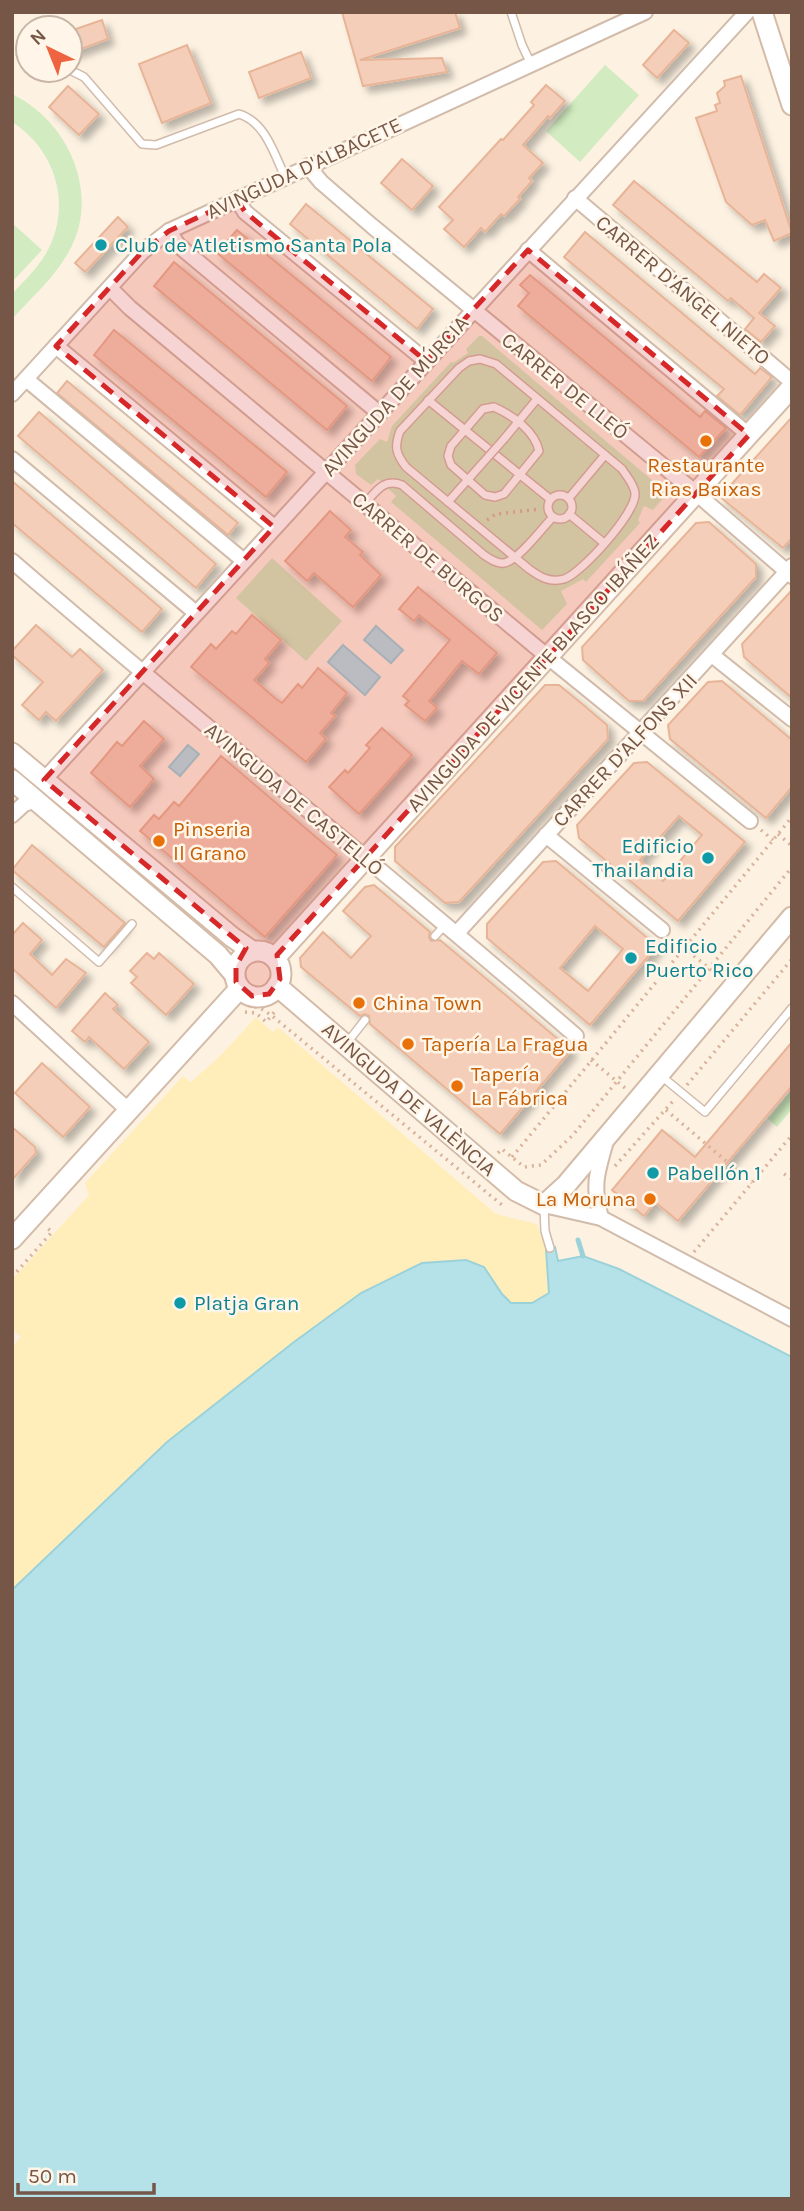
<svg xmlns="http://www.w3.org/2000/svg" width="804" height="2211" font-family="Karla,sans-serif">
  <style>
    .green { fill: #d2ebc0 }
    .sand { fill: #ffeeba }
    .water { fill: #b5e2e8; stroke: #9bd2da; stroke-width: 2 }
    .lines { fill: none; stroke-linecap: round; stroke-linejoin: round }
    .stream { stroke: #9bd2da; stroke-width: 5 }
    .building { fill: #f4ceb8; stroke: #e8b497; stroke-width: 2; fill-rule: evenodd; filter: url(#shadow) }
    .lane-casing { stroke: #d1bbab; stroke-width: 10 }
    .street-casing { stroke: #d1bbab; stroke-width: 18 }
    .secondary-casing { stroke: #d4bba8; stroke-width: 23 }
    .path { stroke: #d9b29b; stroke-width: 3.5; stroke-dasharray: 2 5; stroke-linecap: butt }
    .lane { stroke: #fff; stroke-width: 7 }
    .street { stroke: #fff; stroke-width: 14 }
    .secondary { stroke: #fff; stroke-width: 19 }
    .lane-bridge-casing { stroke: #d1bbab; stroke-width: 10; stroke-linecap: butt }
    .lane-bridge { stroke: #fff; stroke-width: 7 }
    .marked { fill: #d62828; fill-opacity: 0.2; stroke: #d62828; stroke-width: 5; stroke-dasharray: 14 9; stroke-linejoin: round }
    .culture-dot { fill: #0f9aa8; stroke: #fff6e9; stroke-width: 2.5 }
    .food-dot { fill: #e8710a; stroke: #fff6e9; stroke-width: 2.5 }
    .labels { text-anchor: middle; stroke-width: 5; stroke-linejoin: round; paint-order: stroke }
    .street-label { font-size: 21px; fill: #765747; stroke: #fff6e9 }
    .culture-label { font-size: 21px; fill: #0d838f; stroke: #fff6e9; text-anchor: start }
    .food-label { font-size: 21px; fill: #c56008; stroke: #fff6e9; text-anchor: start }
  </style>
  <defs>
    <filter id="shadow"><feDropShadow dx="6" dy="6" stdDeviation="3.5" flood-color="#0004"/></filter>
  </defs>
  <rect width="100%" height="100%" fill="#fdf2e2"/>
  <g class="green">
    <path d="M605,65L639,95L580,162L546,131Z"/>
    <path d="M12,94C69,121 102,196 68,253C54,278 31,298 12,319V294C27,278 44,262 52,241C70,197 52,147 12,122Z"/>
    <path d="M12,223L42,250L12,282Z"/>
    <path d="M479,336H482L666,492L665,496L653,510L644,506L638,520L640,523L586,582L583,579L561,591L567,604L542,630L391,502L396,496L378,479L371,485L356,474L355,465L380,439L387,442L392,426L451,362L453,363L468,353L466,349Z"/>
    <path d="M272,558L342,621L306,661L236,598Z"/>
    <path d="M792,1090V1109L777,1127L768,1119Z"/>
  </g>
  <path class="sand" d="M256,1017L273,1032L278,1027L496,1214L537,1224L546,1249L549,1293L532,1303H512L502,1294L484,1267L361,1293L294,1342L167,1442L12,1590V1347L21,1337L12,1329V1280L89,1195L85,1183L183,1076L191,1082L220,1056Z"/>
  <g class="water">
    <path d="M376,626L403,650L391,663L364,640Z"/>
    <path d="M343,645L380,677L365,695L328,662Z"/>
    <path d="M188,745L199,754L180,776L169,767Z"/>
    <path d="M555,1247L558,1261L583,1256L619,1269L792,1357V2199H12V1590L167,1442L294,1342L361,1293L422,1263L466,1260L484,1267L502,1294L511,1303H532L549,1293L546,1249Z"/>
  </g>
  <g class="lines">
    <path class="stream" d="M578,1240L583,1256"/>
  </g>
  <g class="building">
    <path d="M342,12H455L460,28L360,60L442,58L447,72L363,86Z"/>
    <path d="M102,20L108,39L70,53V31Z"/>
    <path d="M674,30L689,43L657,78L643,65Z"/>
    <path d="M187,45L211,103L162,123L139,64Z"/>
    <path d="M301,52L311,78L259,98L249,72Z"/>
    <path d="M741,76L792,233L774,241L765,220L752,225L726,202L696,118L717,111L715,105L720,103L717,93L725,86L724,81Z"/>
    <path d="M546,85L565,101L550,118L548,116L523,145L543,163L529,178L532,181L518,197L520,199L504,216L501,214L485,232L481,228L464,247L444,229L453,220L439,207L501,139L503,140L534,105L531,102Z"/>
    <path d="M68,86L99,114L79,135L49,107Z"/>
    <path d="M402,159L433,186L412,210L381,183Z"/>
    <path d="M634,181L757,282L764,274L781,288L759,313L775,326L761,342L745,329L754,318L731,298L728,301L613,205Z"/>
    <path d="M306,204L433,309L417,329L290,224Z"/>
    <path d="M118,217L128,227L85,272L75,263Z"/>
    <path d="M237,230L391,357L372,381L217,253Z"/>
    <path d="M585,232L755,374L760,368L772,377L740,415L717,396L724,389L564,257Z"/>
    <path d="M174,262L347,406L327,430L154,286Z"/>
    <path d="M530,275L700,417L705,411L726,428L699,457L518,306L529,293L520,285Z"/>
    <path d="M114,330L287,472L266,497L94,355Z"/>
    <path d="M67,381L238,523L228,535L57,393Z"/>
    <path d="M39,412L216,564L196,588L18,436Z"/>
    <path d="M792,417V538L783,548L720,497Z"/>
    <path d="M12,481L162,609L142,632L12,523Z"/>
    <path d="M330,511L351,530L345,537L363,552L360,555L381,575L353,607L314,573L307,581L285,561Z"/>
    <path d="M709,522L756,564V577L643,701H629L583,660L582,647L696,523Z"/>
    <path d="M418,587L497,653L479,674L462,661L429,701L437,708L425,721L405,705L409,701L403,696L450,640L419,615L414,621L399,609Z"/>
    <path d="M792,590V698L744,657L742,644Z"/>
    <path d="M252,615L281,640L265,659L269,663L254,680L276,699L282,703L298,684L302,688L318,668L347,693L331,713L335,716L320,733L326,739L306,762L191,667L211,644L216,649L232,631L236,634Z"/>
    <path d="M36,625L72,657L80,649L103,670L56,721L46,712L39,720L22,705L43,682L12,655V651Z"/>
    <path d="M722,681L792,740V787L766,818L670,739L668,725L708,682Z"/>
    <path d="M545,685H559L581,703L607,725L608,739L459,902L445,903L395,861V847Z"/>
    <path d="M144,721L164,739L140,766L154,779L130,807L91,773L117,742L122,746Z"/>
    <path d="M382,728L412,755L359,814L329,787L345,770L348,773L370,748L366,745Z"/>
    <path d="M221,756L337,855L265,937L140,831L154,815L159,819L174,802L179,806Z"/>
    <path d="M647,762L745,842L678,921L579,838L577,825L634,763ZM679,816L702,835L663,881L640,860Z"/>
    <path d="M32,845L125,923L104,947L12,870Z"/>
    <path d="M556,861L657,946L590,1025L487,938V924L543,862ZM595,926L623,949L588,991L560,968Z"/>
    <path d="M374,885L430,932L429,937L431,941L440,940L571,1050L500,1134L370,1024L369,1016L365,1014L360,1016L301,967L300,958L323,932L351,958L371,936L343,911L365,887Z"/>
    <path d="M23,923L42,940L30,954L52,975L66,959L86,973L56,1008L12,968V935Z"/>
    <path d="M147,953L154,959L159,953L194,984L166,1015L131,983L137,977L130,971Z"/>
    <path d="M105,993L118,1005L113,1009L149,1042L124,1069L89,1037L85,1042L72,1031Z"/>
    <path d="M792,1042V1086L678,1221L655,1202L644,1216L612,1190L662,1130L695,1157Z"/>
    <path d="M42,1063L90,1107L63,1137L15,1093Z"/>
    <path d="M12,1127L35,1147L36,1153L12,1180Z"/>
  </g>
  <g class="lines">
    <defs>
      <g id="lane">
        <path d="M511,12L522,45L531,64"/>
        <path d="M70,70L84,77L142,144L156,145L239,114C265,122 274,153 285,177"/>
        <path d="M480,359L496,364L622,469C627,477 634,484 635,493C637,512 581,574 564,579C550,583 540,577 529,569L406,467C396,454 394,447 400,431L459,368L469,361Z"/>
        <path d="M428,400L550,499"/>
        <path d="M494,407C512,415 535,431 539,451L504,494L495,497L485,495L451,465L448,456L451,446L483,409Z"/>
        <path d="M504,439L537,399"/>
        <circle cx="560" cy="507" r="12"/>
        <path d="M569,498L605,455"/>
        <path d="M448,502L480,466"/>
        <path d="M365,504C376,491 384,478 402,485L484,555C490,559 497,564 504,563C518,561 543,527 553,517"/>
        <path d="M569,514L604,543"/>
        <path d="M12,887L99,962L132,924"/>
        <path d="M435,936L445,925"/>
        <path d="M346,1044L365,1020"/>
        <path d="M660,1075L705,1112L792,1008"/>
        <path d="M544,1207L545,1231L550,1248"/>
      </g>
      <g id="street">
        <path d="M308,166L321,182L372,226L696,493L792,576"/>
        <path d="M575,198L792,382"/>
        <path d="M237,199L245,212L426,361"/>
        <path d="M169,231L178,245L379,413"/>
        <path d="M528,250L749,435"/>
        <path d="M110,288L130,308L548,657L750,821"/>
        <path d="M56,346L274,527"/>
        <path d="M26,379L244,561"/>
        <path d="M12,394L142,252L169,231L645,12"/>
        <path d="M12,459L196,613"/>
        <path d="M12,561C198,722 390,875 576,1036"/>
        <path d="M712,655L792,719"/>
        <path d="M44,780L747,12"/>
        <path d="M12,815L24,804L36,800"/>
        <path d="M546,835L662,930"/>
        <path d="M457,933L792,566"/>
        <path d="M12,1003L129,1111"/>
        <path d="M544,1205L601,1218L792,1319"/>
        <path d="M601,1218C592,1185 597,1173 606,1141"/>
      </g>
      <g id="secondary">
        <path d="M762,12L792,105"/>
        <path d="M12,753L232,937L252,951"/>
        <path d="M12,780L218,955L234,974"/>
        <circle cx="258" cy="974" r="23"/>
        <path d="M275,958L792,387"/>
        <path d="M277,986L516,1191L544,1205L566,1185L792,917"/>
        <path d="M12,1239L240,988"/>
      </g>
    </defs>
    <use href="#lane" class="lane-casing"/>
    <use href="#street" class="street-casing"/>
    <use href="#secondary" class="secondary-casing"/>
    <g class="path">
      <path d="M487,520L496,514L541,509"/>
      <path d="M761,830L773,840"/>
      <path d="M778,834L792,846"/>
      <path d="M672,938L720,977"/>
      <path d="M248,1005L260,1008L271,1015L502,1205"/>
      <path d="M245,1012L256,1013L266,1022L277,1009"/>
      <path d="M591,1060L625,1088"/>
      <path d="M687,1085L792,959"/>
      <path d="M666,1110L752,1183"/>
      <path d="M498,1153L502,1149L524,1167L541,1165L573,1135L792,867"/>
      <path d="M512,1157L792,817"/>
      <path d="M791,1165L792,1166"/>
      <path d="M615,1166L673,1101"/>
      <path d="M784,1174L792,1179"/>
      <path d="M694,1252L792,1135"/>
      <path d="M12,1277L52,1232L46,1227"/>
    </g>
    <use href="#lane" class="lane"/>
    <use href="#street" class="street"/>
    <use href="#secondary" class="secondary"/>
    <defs>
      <path id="lane-bridge" d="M480,466L504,439"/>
    </defs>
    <use href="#lane-bridge" class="lane-bridge-casing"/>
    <use href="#lane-bridge" class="lane-bridge"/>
  </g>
  <path class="marked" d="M237,199L245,212L426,361L528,250L749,435L277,955L280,979L269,994L252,996L236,982V966L246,948L44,780L274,527L56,346L142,252L169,231Z"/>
  <g class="culture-dot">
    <circle cx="101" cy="245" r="7"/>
    <circle cx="708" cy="858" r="7"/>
    <circle cx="631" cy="958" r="7"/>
    <circle cx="653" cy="1173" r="7"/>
    <circle cx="180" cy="1303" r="7"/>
  </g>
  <g class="food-dot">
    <circle cx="706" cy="441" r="7"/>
    <circle cx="159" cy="841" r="7"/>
    <circle cx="359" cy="1003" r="7"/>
    <circle cx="408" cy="1044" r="7"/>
    <circle cx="457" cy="1086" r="7"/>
    <circle cx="650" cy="1199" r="7"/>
  </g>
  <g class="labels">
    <g class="street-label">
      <text transform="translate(304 168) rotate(-25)" y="7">AVINGUDA D'ALBACETE</text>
      <text transform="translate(683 290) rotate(40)" y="7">CARRER D'ÁNGEL NIETO</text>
      <text transform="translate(565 386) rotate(39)" y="7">CARRER DE LLEÓ</text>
      <text transform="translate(395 396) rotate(-48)" y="7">AVINGUDA DE MÚRCIA</text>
      <text transform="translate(428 557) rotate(40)" y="7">CARRER DE BURGOS</text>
      <text transform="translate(533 673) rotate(-48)" y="7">AVINGUDA DE VICENTE BLASCO IBÁÑEZ</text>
      <text transform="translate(625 750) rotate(-47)" y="7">CARRER D'ALFONS XII</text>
      <text transform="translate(294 799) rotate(40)" y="7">AVINGUDA DE CASTELLÓ</text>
      <text transform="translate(409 1099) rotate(41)" y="7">AVINGUDA DE VALÈNCIA</text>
    </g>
    <g class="culture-label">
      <text x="115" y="252">Club de Atletismo Santa Pola</text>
      <text x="694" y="853" text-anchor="end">Edificio<tspan x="694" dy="24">Thailandia</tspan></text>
      <text x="645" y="953">Edificio<tspan x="645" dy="24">Puerto Rico</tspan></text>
      <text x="667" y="1180">Pabellón 1</text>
      <text x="194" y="1310">Platja Gran</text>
    </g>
    <g class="food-label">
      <text x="706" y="472" text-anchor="middle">Restaurante<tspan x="706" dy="24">Rias Baixas</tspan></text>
      <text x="173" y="836">Pinseria<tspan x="173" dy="24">Il Grano</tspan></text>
      <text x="373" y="1010">China Town</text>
      <text x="422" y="1051">Tapería La Fragua</text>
      <text x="471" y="1081">Tapería<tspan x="471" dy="24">La Fábrica</tspan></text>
      <text x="636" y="1206" text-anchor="end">La Moruna</text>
    </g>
  </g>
  <rect width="804" height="2211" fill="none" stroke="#765747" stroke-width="28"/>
  <g transform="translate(49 49) rotate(317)"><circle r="33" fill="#fff6e9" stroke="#c8b6a8" stroke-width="2"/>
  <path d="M0-5L12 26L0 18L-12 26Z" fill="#ee6340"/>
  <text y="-10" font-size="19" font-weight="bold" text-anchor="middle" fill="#765747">N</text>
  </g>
  <path d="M18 2183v10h136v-10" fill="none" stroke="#765747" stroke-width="3.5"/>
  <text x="28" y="2183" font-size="21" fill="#765747" stroke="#fff6e9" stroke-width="5" paint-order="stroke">50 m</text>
</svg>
